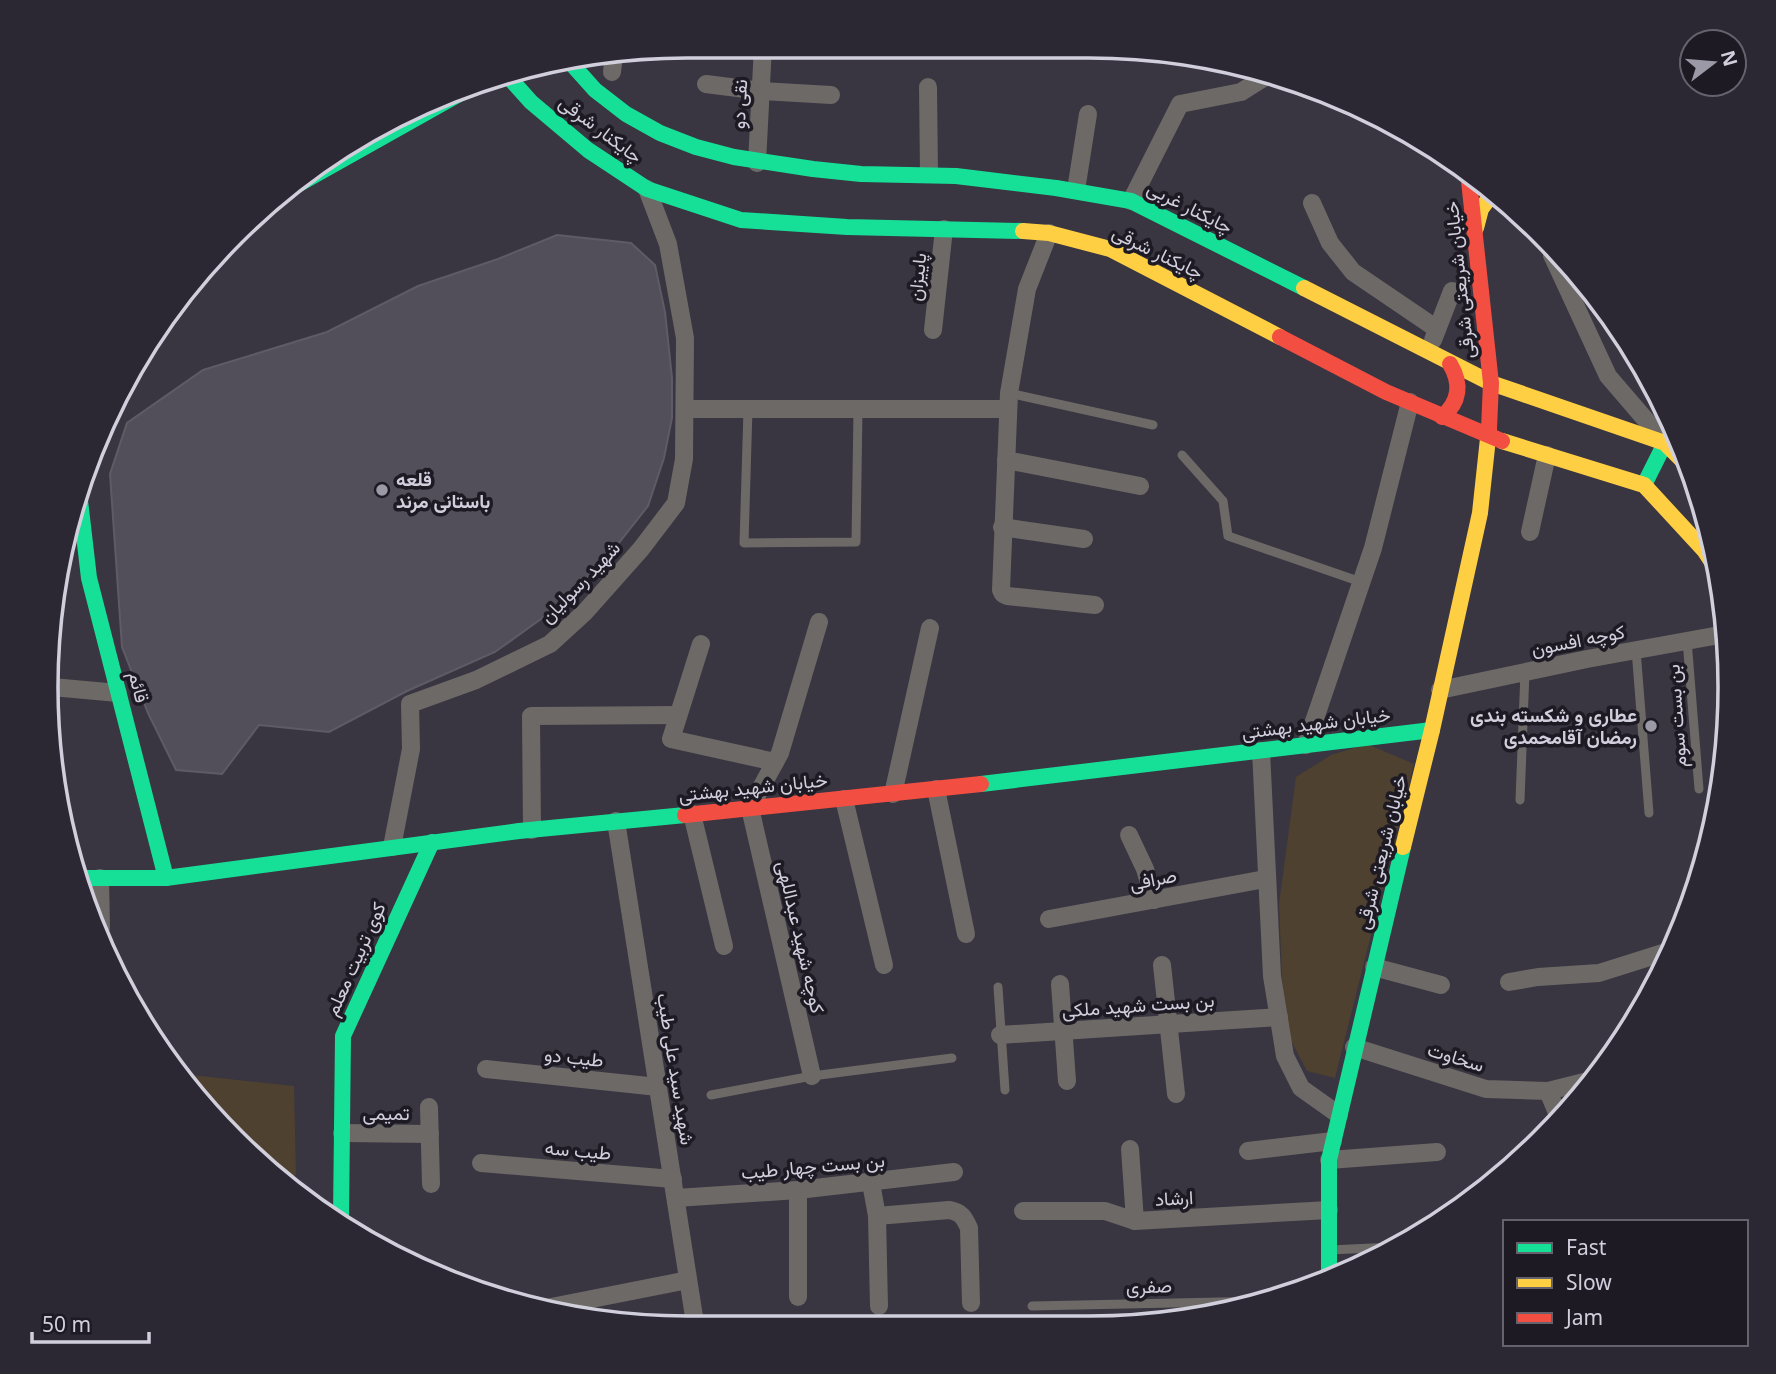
<svg xmlns="http://www.w3.org/2000/svg" width="1776" height="1374" font-family="'Noto Sans',Vazirmatn,sans-serif">
  <style>
    .green { fill: #4f412f }
    .building { fill: #534f5a; stroke: #5f5b66; stroke-width: 2 }
    .lines { fill: none; stroke-linecap: round; stroke-linejoin: round }
    .lane { stroke: #6d6966; stroke-width: 9 }
    .street { stroke: #6d6966; stroke-width: 18 }
    .fast { stroke: #16e098; stroke-width: 16 }
    .slow { stroke: #ffcf43; stroke-width: 16 }
    .jam { stroke: #f24e42; stroke-width: 16 }
    .poi-dot { fill: #9c99a6; stroke: #1d1a24; stroke-width: 2.5 }
    .labels { text-anchor: middle; stroke-width: 7; stroke-linejoin: round; paint-order: stroke }
    .street-label { font-size: 19px; fill: #d2cfdd; stroke: #1d1a24 }
    .poi-label { font-size: 19px; font-weight: bold; fill: #d2cfdd; stroke: #1d1a24; text-anchor: start }
    .rim { fill: none; stroke: #d2cfdd; stroke-width: 3.5 }
  </style>
  <rect width="100%" height="100%" fill="#393541"/>
  <g class="green">
    <path d="M1367,744L1414,764L1335,1078L1307,1071L1284,1027L1279,904L1296,777L1331,755Z"/>
    <path d="M182,1074L294,1086L296,1174L289,1186L234,1141L180,1076Z"/>
  </g>
  <path class="building" d="M557,235L631,243L655,265L665,312L672,378V418L664,458L648,506L614,549L577,588L541,619L495,652L407,691L329,732L259,725L222,774L176,770L148,713L122,647L110,474L127,423L203,370L327,332L418,286L498,259Z"/>
  <g class="lines">
    <g class="lane">
      <path d="M1009,393L1153,425"/>
      <path d="M748,409L744,543L856,542L858,409"/>
      <path d="M1182,455L1223,501L1228,536L1361,582"/>
      <path d="M1687,640L1699,789"/>
      <path d="M1636,650L1649,813"/>
      <path d="M1520,800L1525,672"/>
      <path d="M998,987L1005,1090"/>
      <path d="M711,1095L812,1076L952,1058"/>
      <path d="M1330,1250L1392,1247"/>
      <path d="M1032,1306L1267,1301"/>
    </g>
    <g class="street">
      <path d="M612,72L614,55"/>
      <path d="M706,84L761,91L831,95"/>
      <path d="M928,87L929,174"/>
      <path d="M757,163L763,46"/>
      <path d="M1076,190L1088,114"/>
      <path d="M1131,201L1180,104L1241,92L1270,74"/>
      <path d="M1312,203L1330,243L1353,272L1437,329"/>
      <path d="M1049,233L1027,289L1009,393L1001,590L1003,594L1007,596L1095,605"/>
      <path d="M1552,255L1608,376L1663,440"/>
      <path d="M933,330L944,229"/>
      <path d="M1433,340L1452,291"/>
      <path d="M685,409H1008"/>
      <path d="M1006,460L1140,486"/>
      <path d="M1002,527L1084,539"/>
      <path d="M1530,532L1547,455"/>
      <path d="M701,644L671,739L775,762"/>
      <path d="M46,686L52,687L48,710"/>
      <path d="M52,687L118,693"/>
      <path d="M1440,690L1587,659L1725,634"/>
      <path d="M1306,745L1373,548L1410,402"/>
      <path d="M1261,751L1272,976L1285,1056L1301,1088L1339,1115"/>
      <path d="M936,789L966,934"/>
      <path d="M893,794L930,628"/>
      <path d="M844,799L884,965"/>
      <path d="M692,814L724,946"/>
      <path d="M616,821L695,1323"/>
      <path d="M532,830L531,716L678,715"/>
      <path d="M1129,835L1145,869L1154,900"/>
      <path d="M392,847L411,749L410,704L476,680L550,644L585,612L641,549L676,503L684,459L685,338L668,244L647,189"/>
      <path d="M100,878L101,928"/>
      <path d="M1049,919L1265,879"/>
      <path d="M1162,965L1176,1094"/>
      <path d="M1374,967L1441,985"/>
      <path d="M1509,982L1538,977L1599,973L1672,950"/>
      <path d="M1060,984L1067,1081"/>
      <path d="M1000,1035L1279,1017"/>
      <path d="M1354,1047L1486,1089L1548,1091"/>
      <path d="M486,1069L658,1087"/>
      <path d="M812,1076L750,808L780,753L819,622"/>
      <path d="M429,1107L431,1184"/>
      <path d="M1560,1120L1548,1091L1592,1080"/>
      <path d="M342,1133L430,1134"/>
      <path d="M1130,1149L1135,1221"/>
      <path d="M1248,1151L1333,1141"/>
      <path d="M1329,1160L1437,1152"/>
      <path d="M481,1163L673,1179"/>
      <path d="M871,1183L877,1216L879,1306"/>
      <path d="M798,1190V1297"/>
      <path d="M676,1198L798,1190L954,1172"/>
      <path d="M1023,1211H1105L1135,1221L1329,1210"/>
      <path d="M877,1216L949,1210C961,1212 964,1217 969,1228L971,1303"/>
      <path d="M541,1309L688,1280"/>
    </g>
    <g class="fast">
      <path d="M569,61L595,90L626,114L660,133L696,147L734,157L813,169L861,174L956,176L1056,188L1131,201L1304,288"/>
      <path d="M506,74L531,102L588,150L647,189L741,220L847,227L1023,231"/>
      <path d="M297,185L468,89"/>
      <path d="M1644,485L1665,443"/>
      <path d="M79,492L89,578L166,878"/>
      <path d="M981,784L1432,730"/>
      <path d="M79,878H166L519,831L685,815"/>
      <path d="M338,1224L341,1218L343,1036L432,842"/>
      <path d="M1329,1278V1160L1403,847"/>
    </g>
    <g class="slow">
      <path d="M1476,228L1481,209L1493,193"/>
      <path d="M1023,231L1049,233L1110,249L1280,337"/>
      <path d="M1304,288L1491,383L1665,443L1689,467"/>
      <path d="M1502,441L1644,485L1704,550L1719,573"/>
      <path d="M1403,847L1432,730L1480,513L1489,429"/>
    </g>
    <g class="jam">
      <path d="M1468,172L1491,383L1489,429"/>
      <path d="M1280,337L1386,392L1502,441"/>
      <path d="M1442,417C1460,402 1462,384 1450,364"/>
      <path d="M685,815L981,784"/>
    </g>
  </g>
  <g class="poi-dot">
    <circle cx="382" cy="490" r="7"/>
    <circle cx="1651" cy="726" r="7"/>
  </g>
  <g class="labels">
    <g class="street-label">
      <text transform="translate(739 104) rotate(-87)" y="7">نقی دو</text>
      <text transform="translate(601 129) rotate(37)" y="7">چایکنار شرقی</text>
      <text transform="translate(1190 207) rotate(27)" y="7">چایکنار غربی</text>
      <text transform="translate(1158 252) rotate(26)" y="7">چایکنار شرقی</text>
      <text transform="translate(917 277) rotate(-84)" y="7">پاییزان</text>
      <text transform="translate(1459 280) rotate(-96)" y="7">خیابان شریعتی شرقی</text>
      <text transform="translate(580 582) rotate(-46)" y="7">شهید رسولیان</text>
      <text transform="translate(1578 640) rotate(-11)" y="7">كوچه افسون</text>
      <text transform="translate(139 687) rotate(76)" y="7">قائم</text>
      <text transform="translate(1676 716) rotate(-94)" y="7">بن بست سوم</text>
      <text transform="translate(1316 723) rotate(-7)" y="7">خیابان شهید بهشتی</text>
      <text transform="translate(753 787) rotate(-6)" y="7">خیابان شهید بهشتی</text>
      <text transform="translate(1381 852) rotate(-76)" y="7">خیابان شریعتی شرقی</text>
      <text transform="translate(1153 879) rotate(-11)" y="7">صرافی</text>
      <text transform="translate(801 937) rotate(77)" y="7">کوچه شهید عبداللهی</text>
      <text transform="translate(355 959) rotate(-66)" y="7">کوی تربیت معلم</text>
      <text transform="translate(1138 1005) rotate(-4)" y="7">بن بست شهید ملکی</text>
      <text transform="translate(574 1057) rotate(6)" y="7">طیب دو</text>
      <text transform="translate(1456 1057) rotate(17)" y="7">سخاوت</text>
      <text transform="translate(676 1069) rotate(81)" y="7">شهید سید علی طیب</text>
      <text x="386" y="1120">تمیمی</text>
      <text transform="translate(578 1150) rotate(5)" y="7">طیب سه</text>
      <text transform="translate(813 1166) rotate(-5)" y="7">بن بست چهار طیب</text>
      <text transform="translate(1174 1198) rotate(-3)" y="7">ارشاد</text>
      <text transform="translate(1149 1286) rotate(-1)" y="7">صفری</text>
    </g>
    <g class="poi-label">
      <text x="396" y="486">قلعه<tspan x="396" dy="22">باستانی مرند</tspan></text>
      <text x="1637" y="722" text-anchor="end">عطاری و شکسته بندی<tspan x="1637" dy="22">رمضان آقامحمدی</tspan></text>
    </g>
  </g>
  <path d="M0 0H1776V1374H0ZM687 58H1089A629 629 0 0 1 1718 687V687A629 629 0 0 1 1089 1316H687A629 629 0 0 1 58 687V687A629 629 0 0 1 687 58Z" fill="#2b2833" fill-rule="evenodd"/>
  <path class="rim" d="M687 58H1089A629 629 0 0 1 1718 687V687A629 629 0 0 1 1089 1316H687A629 629 0 0 1 58 687V687A629 629 0 0 1 687 58Z"/>
  <rect x="1503" y="1220" width="245" height="126" fill="#1d1a24" stroke="#65626e" stroke-width="2"/>
  <rect x="1517" y="1243" width="35" height="10" fill="#16e098" stroke="#65626e" stroke-width="2"/>
  <text x="1566" y="1255" font-size="21" fill="#d2cfdd">Fast</text>
  <rect x="1517" y="1278" width="35" height="10" fill="#ffcf43" stroke="#65626e" stroke-width="2"/>
  <text x="1566" y="1290" font-size="21" fill="#d2cfdd">Slow</text>
  <rect x="1517" y="1313" width="35" height="10" fill="#f24e42" stroke="#65626e" stroke-width="2"/>
  <text x="1566" y="1325" font-size="21" fill="#d2cfdd">Jam</text>
  <g transform="translate(1713 63) rotate(74)"><circle r="33" fill="#1d1a24" stroke="#65626e" stroke-width="2"/>
  <path d="M0-5L12 26L0 18L-12 26Z" fill="#9c99a6"/>
  <text y="-10" font-size="19" font-weight="bold" text-anchor="middle" fill="#d2cfdd">N</text>
  </g>
  <path d="M32 1332v10h117v-10" fill="none" stroke="#d2cfdd" stroke-width="3.5"/>
  <text x="42" y="1332" font-size="21" fill="#d2cfdd" stroke="#1d1a24" stroke-width="5" paint-order="stroke">50 m</text>
</svg>
